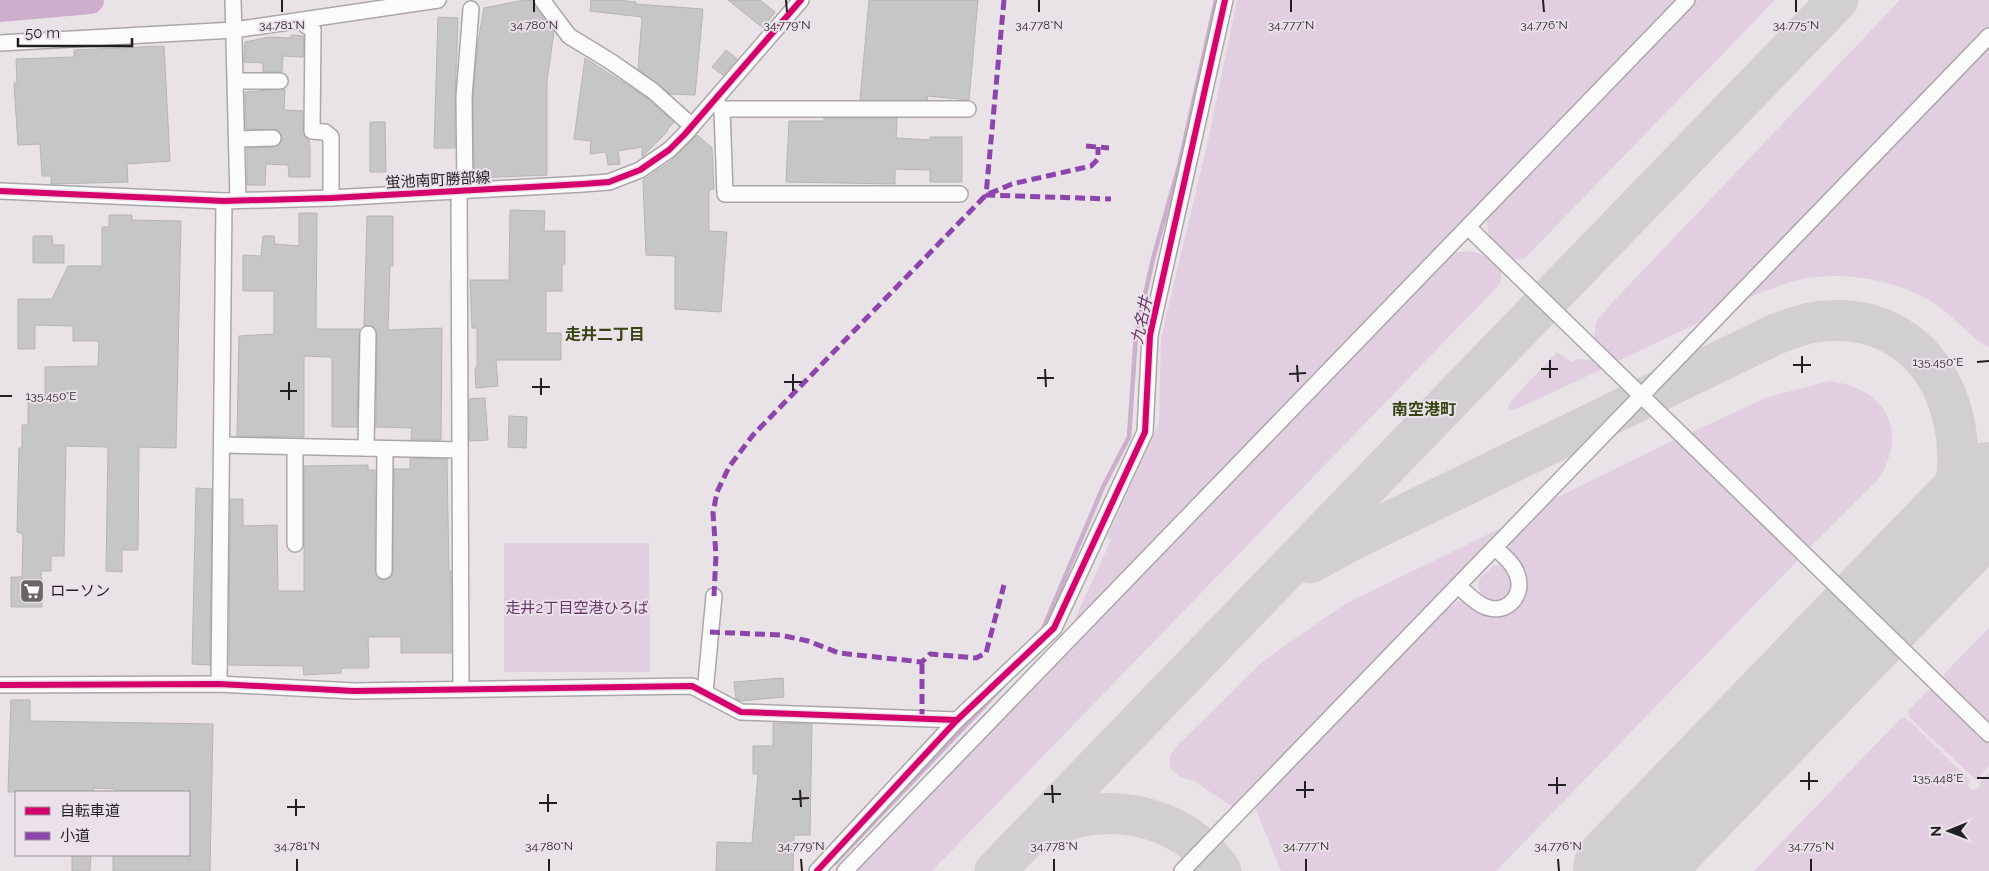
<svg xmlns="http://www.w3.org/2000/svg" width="1989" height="871" font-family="Raleway,'Noto Sans JP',sans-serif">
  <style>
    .green { fill: #e2cee1 }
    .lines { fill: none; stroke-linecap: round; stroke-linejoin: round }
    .stream { stroke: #cdaecc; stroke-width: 4.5 }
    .river { stroke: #cdaecc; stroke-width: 28 }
    .taxiway { stroke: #d2cfd2; stroke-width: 41 }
    .runway { stroke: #d2cfd2; stroke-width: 102 }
    .building { fill: #c7c6c6; stroke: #b6b4b4 }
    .minor-casing { stroke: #aaa6a9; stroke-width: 18 }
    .minor { stroke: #fcfbfc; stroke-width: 15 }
    .quiet { stroke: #8e44ad; stroke-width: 5; stroke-dasharray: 10 5; stroke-linecap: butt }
    .cycleway-casing { stroke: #ebe1ea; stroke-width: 9 }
    .cycleway { stroke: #d6006c; stroke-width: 6 }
    .ticks { fill: none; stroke: #221f22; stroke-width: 2 }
    .labels { text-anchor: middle; stroke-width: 4; stroke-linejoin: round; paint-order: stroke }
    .street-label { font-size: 15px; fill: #221f22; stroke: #ebe1ea }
    .poi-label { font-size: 15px; fill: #221f22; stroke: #ebe1ea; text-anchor: start }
    .park-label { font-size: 15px; fill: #6a366a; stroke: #ebe1ea }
    .water-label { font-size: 16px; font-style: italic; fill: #6c386b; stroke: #ebe1ea }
    .neighbourhood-label { font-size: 16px; font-weight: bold; fill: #35450f; stroke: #ebe1ea }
    .ticks-label { font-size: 12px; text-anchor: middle; fill: #221f22; stroke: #ebe1ea; stroke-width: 4; stroke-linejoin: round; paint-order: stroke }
  </style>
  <rect width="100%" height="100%" fill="#e9e3e8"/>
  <g class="green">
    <path d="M1237,0H1678L1070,630L1111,540L1107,538L1159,423L1161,338L1208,141Z"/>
    <path d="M1698,0H1775L1524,259C1500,263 1486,240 1487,218Z"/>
    <path d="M1900,0H1989V27L1706,319L1616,362L1594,339L1596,322L1609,306Z"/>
    <path d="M1989,48V347L1982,344C1965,330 1948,312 1929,300C1893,279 1839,270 1798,280C1780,284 1762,293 1744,299Z"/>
    <path d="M1468,251C1483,253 1491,259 1502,269L1500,284L932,871H854L1448,256L1457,252Z"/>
    <path d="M1557,352L1572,362L1578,359L1593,360L1603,369L1514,410H1508L1509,403Z"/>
    <path d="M1830,381C1883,388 1909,428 1880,477L1809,548L1690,433L1768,397Z"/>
    <path d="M1676,439L1799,559L1496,871H1281L1255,807L1445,610L1458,601L1468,602L1484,614L1498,615L1520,602L1527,587L1525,572L1511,554L1509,545L1554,499Z"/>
    <path d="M1501,528L1234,808L1194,781L1180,777L1170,767V755L1175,748L1263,661L1345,604Z"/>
    <path d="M504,543H649L650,672H504Z"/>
    <path d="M1494,565H1501L1507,570L1513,584L1507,599C1494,606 1481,600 1478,585L1480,578Z"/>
    <path d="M1989,628V725L1944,680V674Z"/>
    <path d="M1930,689L1939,695L1989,742V766L1976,780L1910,718L1908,711Z"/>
    <path d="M1902,717L1910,721L1971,781L1968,785L1971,790L1979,788L1980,782L1989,773V871H1754Z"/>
  </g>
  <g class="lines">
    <g class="stream">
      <path d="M1043,629L1103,487L1129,437L1136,334L1154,255L1179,166L1216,0"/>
      <path d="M835,863L1007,682"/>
    </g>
    <path class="river" d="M0,8L90,0"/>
    <g class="taxiway">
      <path d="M1310,563L1350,541L1776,334C1789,329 1802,324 1816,322C1946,305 1989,450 1935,549"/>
      <path d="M1036,834C1096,797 1182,811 1221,871"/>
      <path d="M995,871L1838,0"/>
    </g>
    <path class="runway" d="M1624,871L1989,493"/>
  </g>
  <g class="building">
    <path d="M525,0H533L534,6L554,31L547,81V175L474,178L473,97L478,42L484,8Z"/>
    <path d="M591,0H618L636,2L635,4L703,9L695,95L670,94L638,69L642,17L590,11Z"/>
    <path d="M728,0H760L775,12L763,28Z"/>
    <path d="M869,0H978L969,100L928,96L927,100H860Z"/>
    <path d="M438,17L458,18L455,97V148H434Z"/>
    <path d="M291,35L304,36L303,57L283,56L282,72H263V63L244,62L245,42L269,37L291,38Z"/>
    <path d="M164,46L170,161L127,164L128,182L51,184V176H42L40,144L18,145L14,83H17L16,59L74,57V50Z"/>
    <path d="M726,50L737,59L723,75L712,67Z"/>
    <path d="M585,58L647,98L674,122L667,130L668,131L642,157V147L618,151L620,164L608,165L606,152L590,154L591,141L574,139Z"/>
    <path d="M285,89L284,110L303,111V131L305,137L309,140L310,148V177H289L288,165L266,164L265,185H247V148L274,147L281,143L282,138L281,134L277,130L246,129L245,92Z"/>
    <path d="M824,118H897L896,138L930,140V137H962V182H930V170L895,169V184L786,182L789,121H824Z"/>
    <path d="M370,122H385L386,172H370Z"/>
    <path d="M697,135L712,148L714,189L709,190V231L727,232L721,312L675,309V256L646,255L643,180L670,162Z"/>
    <path d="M510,210L545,211L544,231H565V264H562V291H546V333H561V360H496L498,386L476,388L475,368H477V328H472L470,280H509Z"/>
    <path d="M299,213H317L316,329H360L359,334L357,427H332V357L304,356V437L237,436L239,336L274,334V291H243V255L261,256L263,236H274L275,244L299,246Z"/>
    <path d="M109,215H132V220L181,221L176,448L139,447L138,550H122V572L106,571L108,447L66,446L64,556H51V571H41L42,607H11V577H22L23,534L17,532L19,448H22V425H28V397H45V367L98,366L99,341H73V326L35,325V349H18V299H52L68,266H102V227H109Z"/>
    <path d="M367,216H393V266H390L388,330L442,328L441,440H411L412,428L376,427L377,334L373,326H364Z"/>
    <path d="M33,236H52L53,245H64V263H33Z"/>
    <path d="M485,398L488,440L469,441V399Z"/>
    <path d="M509,416L527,417L526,448L508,447Z"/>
    <path d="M410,458L447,459L449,571H451V653H401V637H368L369,668H341V673L304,675L303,666L229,665L230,499H243V526L277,525L278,591H304V466L368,465V470H375V571L379,579L384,580L392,576L393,571L394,469H410Z"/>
    <path d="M196,488L212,489L210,665L192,664Z"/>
    <path d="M783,678L784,697L740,701L736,699L734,682Z"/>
    <path d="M11,700H30V721L213,724L210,871H113V855H189V792H115V789L94,788V792H8Z"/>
    <path d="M773,723L812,724L810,835H794L793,871H716L717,842L752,843L758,774H753V746H773Z"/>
    <path d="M72,855H91L90,871H72Z"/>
  </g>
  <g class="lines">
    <defs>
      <g id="minor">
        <path d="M233,0L238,200"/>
        <path d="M542,0L569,36L610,61L653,91L692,126"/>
        <path d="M299,21L313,30L312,131L325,132L331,137V198"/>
        <path d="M0,43L234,30L438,0"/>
        <path d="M236,81H280"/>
        <path d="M717,103L722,109H968"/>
        <path d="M722,109L725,194H960"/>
        <path d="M237,139L273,138"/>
        <path d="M0,191L224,201L331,198L583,184L609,182L640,170L669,150L685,134L801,0"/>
        <path d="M459,191L461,689"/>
        <path d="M465,191L464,97L471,9"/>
        <path d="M1469,228L1989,734"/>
        <path d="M223,445L460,450"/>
        <path d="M295,447V544"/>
        <path d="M366,448L368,334"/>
        <path d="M384,571L385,449"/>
        <path d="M1458,586C1467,593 1475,603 1486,607C1507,615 1525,595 1517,574C1513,563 1504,556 1495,548"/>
        <path d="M219,684L224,201"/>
        <path d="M0,685L219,684L354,691L692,686L741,712L957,720"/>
        <path d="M705,693L714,596"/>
        <path d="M817,871L957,720L1054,628L1145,432L1150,335L1225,0"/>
        <path d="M845,871L1687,0"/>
        <path d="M1182,871L1989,36"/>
      </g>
    </defs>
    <use href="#minor" class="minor-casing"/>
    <use href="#minor" class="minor"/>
    <g class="quiet">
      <path d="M1004,0L986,195L1111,199"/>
      <path d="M1086,146L1109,148"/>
      <path d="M714,596L716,555L713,513L717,492L729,467L753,435L986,195L1012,184L1091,166L1098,159V147"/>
      <path d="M710,632L780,635L808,641L839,653L922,662L930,654L976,658L986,653L1004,585"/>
      <path d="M922,719V662"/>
    </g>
    <defs>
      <g id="cycleway">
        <path d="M0,191L224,201L331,198L583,184L609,182L640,170L669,150L685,134L801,0"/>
        <path d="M0,685L219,684L354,691L692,686L741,712L957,720"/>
        <path d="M817,871L957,720L1054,628L1145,432L1150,335L1225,0"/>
      </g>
    </defs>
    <use href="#cycleway" class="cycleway-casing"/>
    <use href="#cycleway" class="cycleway"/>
  </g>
  <path class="ticks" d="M282,0V12M534,0V12M786,0L787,12M1039,0V12M1291,0V12M1543,0L1544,12M1796,0V12M1802,356V373M1550,360V378M1977,362L1989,361M1297,365L1298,382M1793,365H1811M1045,369L1046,387M1541,369H1558M793,374V391M1289,374L1306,373M541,378V395M1037,378H1054M289,382V400M784,382H802M532,387H550M280,391H297M0,396H12M1809,772V790M1557,777V794M1977,778H1989M1305,781V798M1800,781H1818M1052,785L1053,803M1548,785H1566M800,790L801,807M1296,790H1314M548,794V812M1044,794H1061M296,799V816M792,799L809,798M539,803H557M287,807H305M297,859V871M549,859V871M801,859L802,871M1054,859V871M1306,859V871M1558,859L1559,871M1811,859V871"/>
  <defs>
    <symbol id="supermarket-square" viewBox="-11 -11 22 22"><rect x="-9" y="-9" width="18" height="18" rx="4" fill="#686467" stroke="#ebe1ea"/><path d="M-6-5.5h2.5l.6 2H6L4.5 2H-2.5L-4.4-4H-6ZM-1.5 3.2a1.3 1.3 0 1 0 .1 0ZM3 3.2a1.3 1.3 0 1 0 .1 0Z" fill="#fff"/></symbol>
  </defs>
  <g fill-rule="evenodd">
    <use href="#supermarket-square" x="18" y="577" width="28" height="28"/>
  </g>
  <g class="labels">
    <g class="street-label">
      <text transform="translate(438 180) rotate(-3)" y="5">蛍池南町勝部線</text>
    </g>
    <g class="poi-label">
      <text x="50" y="596">ローソン</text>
    </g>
    <g class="park-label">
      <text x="577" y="613">走井2丁目空港ひろば</text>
    </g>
    <g class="water-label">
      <text transform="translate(1141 320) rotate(-78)" y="6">九名井</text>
    </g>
    <g class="neighbourhood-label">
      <text x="605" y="340">走井二丁目</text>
      <text x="1424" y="415">南空港町</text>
    </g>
  </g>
  <g class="ticks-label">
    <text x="282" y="29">34.781°N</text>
    <text x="534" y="29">34.780°N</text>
    <text x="787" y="29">34.779°N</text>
    <text x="1039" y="29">34.778°N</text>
    <text x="1291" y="29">34.777°N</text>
    <text x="1544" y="29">34.776°N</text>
    <text x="1796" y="29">34.775°N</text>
    <text x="1938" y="366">135.450°E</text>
    <text x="51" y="400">135.450°E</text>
    <text x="1938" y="782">135.448°E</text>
    <text x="297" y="850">34.781°N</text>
    <text x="549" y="850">34.780°N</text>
    <text x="801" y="850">34.779°N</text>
    <text x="1054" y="850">34.778°N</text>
    <text x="1306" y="850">34.777°N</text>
    <text x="1558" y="850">34.776°N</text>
    <text x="1811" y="850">34.775°N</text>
  </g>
  <rect x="15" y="791" width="175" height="65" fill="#ebe1ea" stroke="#9b939a"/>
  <rect x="25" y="807" width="25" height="8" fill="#d6006c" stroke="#9b939a"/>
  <text x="60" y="816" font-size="15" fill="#221f22">自転車道</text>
  <rect x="25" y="832" width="25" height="8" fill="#8e44ad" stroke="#9b939a"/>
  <text x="60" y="841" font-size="15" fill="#221f22">小道</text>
  <g transform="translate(1949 831) rotate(269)" stroke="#ebe1ea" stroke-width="4" paint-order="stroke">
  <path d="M0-4L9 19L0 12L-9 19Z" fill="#221f22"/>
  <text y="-8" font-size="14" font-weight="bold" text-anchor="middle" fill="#221f22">N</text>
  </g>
  <path d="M18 38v8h114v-8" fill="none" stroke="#221f22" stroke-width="2.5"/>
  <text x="25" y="38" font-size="15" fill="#221f22" stroke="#ebe1ea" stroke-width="4" paint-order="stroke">50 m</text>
</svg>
